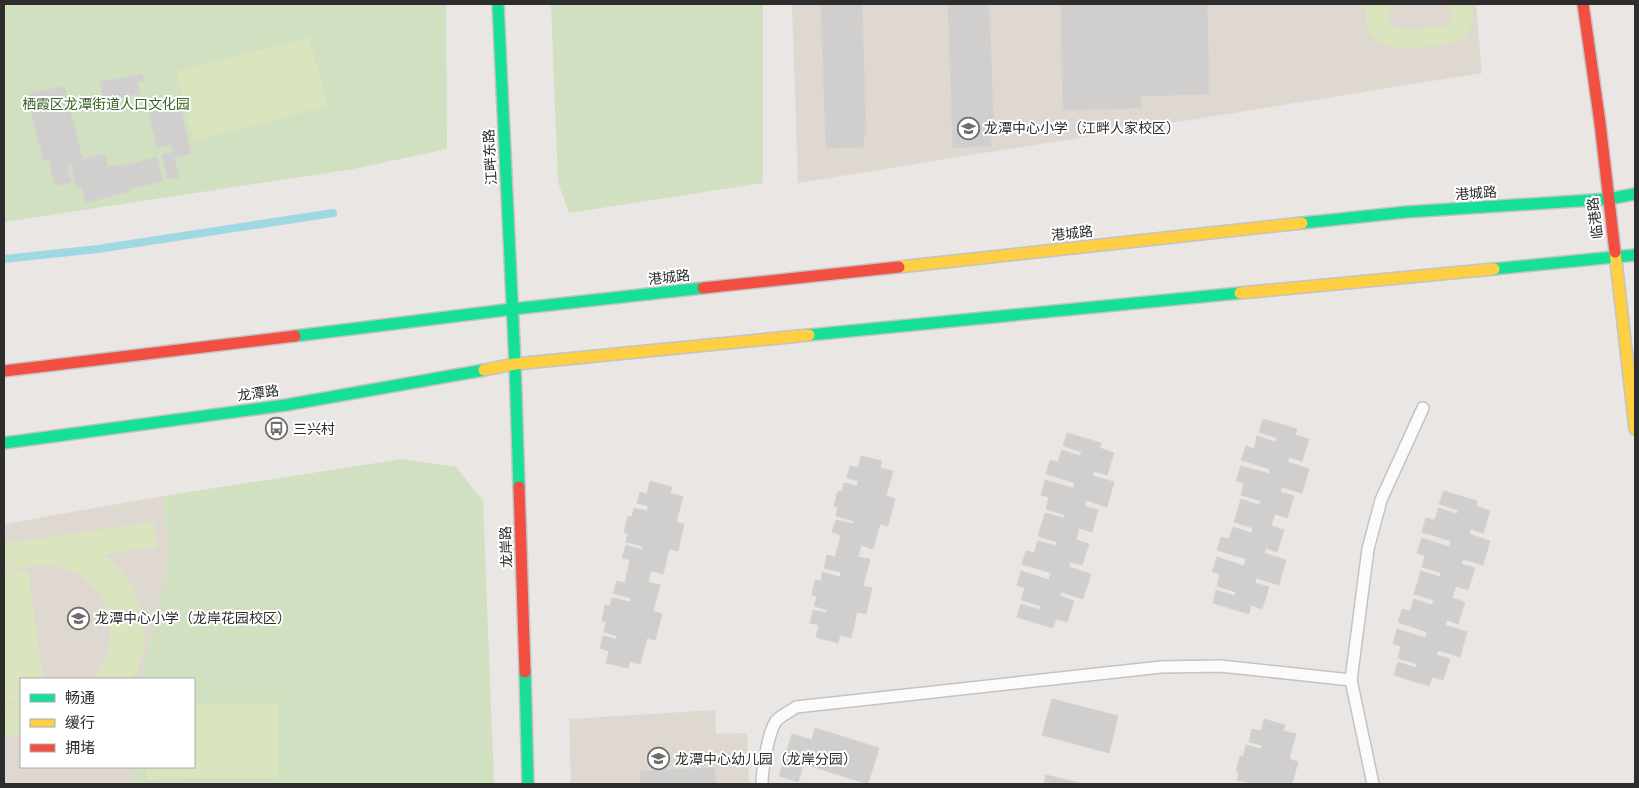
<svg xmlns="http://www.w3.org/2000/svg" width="1639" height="788" font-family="Signika,'Noto Sans SC',sans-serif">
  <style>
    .education { fill: #dfd8d1 }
    .green { fill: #d1e0c1 }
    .pitch { fill: #dae4bf }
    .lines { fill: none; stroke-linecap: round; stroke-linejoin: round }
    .stream { stroke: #a0d8e2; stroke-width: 8 }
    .building { fill: #d1cfcd; stroke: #d4d2d0 }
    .lane-casing { stroke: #c4c3c4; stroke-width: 14 }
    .fast-casing { stroke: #c4c3c4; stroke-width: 14 }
    .slow-casing { stroke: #c4c3c4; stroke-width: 14 }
    .jam-casing { stroke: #c4c3c4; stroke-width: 14 }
    .lane { stroke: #fcfbfb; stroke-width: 11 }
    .fast { stroke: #16e098; stroke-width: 11 }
    .slow { stroke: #ffcf43; stroke-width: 11 }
    .jam { stroke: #f24e42; stroke-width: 11 }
    .labels { text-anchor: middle; stroke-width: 4; stroke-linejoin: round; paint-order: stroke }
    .park-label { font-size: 14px; fill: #386224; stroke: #fff }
    .poi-label { font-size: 14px; fill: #2d2d2d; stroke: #fff; text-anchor: start }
    .street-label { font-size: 14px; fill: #2d2d2d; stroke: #fff }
  </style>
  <rect width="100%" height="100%" fill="#e9e6e4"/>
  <g class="education">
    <path d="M792,4H1476L1482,73L798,183Z"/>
    <path d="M163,496L169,557L141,679H21V767H133L134,784H4V524Z"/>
    <path d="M715,710L716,734L747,733L749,784H571L569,719Z"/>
  </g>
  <g class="green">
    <path d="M4,4H446L447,149L353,169L4,222Z"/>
    <path d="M551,4H763V183L569,213L558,182Z"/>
    <path d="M402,459L456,467L483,501L494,784H134L133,767H194V679H141L169,557L163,496Z"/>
  </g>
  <g class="pitch">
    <path d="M1367,4H1422L1393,6C1386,13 1386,26 1398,28C1409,30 1430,27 1443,27C1454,22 1457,10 1445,4H1472C1480,43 1449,46 1420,47C1411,47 1401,49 1393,47C1371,44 1360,24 1367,4Z"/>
    <path d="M309,37L327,106L194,141L176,72Z"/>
    <path d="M154,522L157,547L104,555C141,582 159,638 132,679H92C123,645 114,588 69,570C48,562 25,568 4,571V543Z"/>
    <path d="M28,570L43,679H21V701L4,704V573Z"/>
    <path d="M278,703V778L147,779V767H194V704Z"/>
    <path d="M21,704V734L4,736V706Z"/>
  </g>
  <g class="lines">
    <path class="stream" d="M4,259L98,249L333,213"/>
  </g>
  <g class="building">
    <path d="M821,4H862L866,135H863L864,147L826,148Z"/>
    <path d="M948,4H989L994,134H991V146L953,148Z"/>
    <path d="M1061,4H1207L1209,94L1141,96V108L1063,110Z"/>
    <path d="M142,74L144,81L137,82L140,94L104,102L100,82Z"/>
    <path d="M64,86L81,152L44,161L27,95Z"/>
    <path d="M178,98L191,153L174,157L171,144L157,148L153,130L165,127L159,103Z"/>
    <path d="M159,103L165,127L153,130L148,105Z"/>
    <path d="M81,152L84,163L67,166L71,182L55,186L49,161Z"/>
    <path d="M173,152L179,177L168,180L162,155Z"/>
    <path d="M105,154L108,167L123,164L130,191L86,203L82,187L89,185L83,159Z"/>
    <path d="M157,157L163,181L129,189L124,166Z"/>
    <path d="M84,163L89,185L77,188L71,166Z"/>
    <path d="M1263,419L1297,429L1295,435L1309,439L1302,461L1289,457L1288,462L1309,469L1302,493L1282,487L1280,492L1294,496L1287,518L1275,514L1271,526L1284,530L1277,552L1266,548L1264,553L1286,560L1279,585L1256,578L1255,583L1269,587L1262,609L1251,605L1249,614L1213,603L1216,590L1235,596L1236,592L1217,586L1220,574L1212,572L1217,557L1244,566L1246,559L1217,550L1221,537L1229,539L1233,527L1251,533L1253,528L1234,522L1241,499L1259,505L1261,501L1241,495L1244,483L1236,481L1241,466L1269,474L1270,469L1241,460L1246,446L1254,449L1257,436L1276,442L1277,438L1259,432Z"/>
    <path d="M1067,433L1101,443L1100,448L1114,453L1107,475L1094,471L1093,476L1114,482L1107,507L1086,500L1085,506L1098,510L1092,532L1079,528L1076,540L1089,544L1082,565L1070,562L1069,567L1091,574L1083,599L1061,592L1060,596L1074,601L1067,622L1056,619L1053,628L1017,617L1021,604L1040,610L1041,606L1021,600L1025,588L1017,585L1021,571L1049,580L1051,573L1022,564L1026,551L1034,553L1038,541L1056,546L1057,542L1038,536L1045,513L1064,518L1065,515L1046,509L1049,497L1041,495L1045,480L1073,488L1075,483L1046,474L1050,460L1058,462L1062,450L1080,456L1082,452L1063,446Z"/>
    <path d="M861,456L882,461L880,468L893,471L886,496L895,499L888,526L880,524L873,549L861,545L858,557L870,559L863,586L872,588L866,614L857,612L851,638L840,635L838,643L816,637L819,625L810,623L813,610L826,613L827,610L814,606L817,596L812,595L815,580L821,581L822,572L840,577L841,572L824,568L827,555L835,557L841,535L832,532L836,520L853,524L854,521L836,516L838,507L834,506L838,491L842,492L844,483L857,486L858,481L847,478L850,466L858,468Z"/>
    <path d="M650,481L672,487L670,493L683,497L676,522L684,524L678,551L669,549L663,574L651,571L648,582L660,585L653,611L662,614L655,640L647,638L640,664L630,661L628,668L606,663L609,651L600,648L603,636L616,639L617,636L604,632L606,622L602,621L605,605L610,606L612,598L630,602L631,598L613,593L617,581L625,583L630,560L622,558L626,545L642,550L643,546L626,542L628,533L624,532L628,516L632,517L634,508L647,511L648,506L637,503L640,492L647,494Z"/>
    <path d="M1444,491L1477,501L1476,506L1490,511L1483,533L1471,529L1469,534L1490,541L1483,565L1463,559L1461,564L1475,568L1468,590L1456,586L1452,598L1465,602L1458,624L1447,620L1445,625L1467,632L1460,657L1438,650L1436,655L1450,659L1443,680L1432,677L1429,686L1394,675L1398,662L1416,668L1417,664L1398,658L1401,646L1393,644L1397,629L1426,638L1427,632L1398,622L1402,609L1410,611L1414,599L1432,605L1434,600L1414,594L1421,571L1440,577L1441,573L1422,567L1425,556L1417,553L1422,538L1449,547L1451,541L1422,532L1426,518L1435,520L1438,508L1457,514L1458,510L1439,504Z"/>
    <path d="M1052,699L1118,716L1109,753L1042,735Z"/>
    <path d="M1264,719L1285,725L1283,731L1296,734L1289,759L1298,762L1292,784H1255L1237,780L1239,773L1236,772L1240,756L1243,757L1246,745L1261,749L1262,745L1249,742L1252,729L1261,731Z"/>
    <path d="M815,728L879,748L868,784L804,764L798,782L779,776L792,734L812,740Z"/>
    <path d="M715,768L716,784H641L640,771Z"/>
    <path d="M1046,775L1080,783V784H1044Z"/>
  </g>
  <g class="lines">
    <defs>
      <g id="lane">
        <path d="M762,784C762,770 768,733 776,721C780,716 791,711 796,707L1161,667L1220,666L1351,680"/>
        <path d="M1373,784L1351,680L1368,549L1381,500L1423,408"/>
      </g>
      <g id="fast">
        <path d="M498,4L515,364L519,487"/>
        <path d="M1302,223L1406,212L1608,199L1635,194"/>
        <path d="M1494,269L1635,255"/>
        <path d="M809,335L1240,293"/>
        <path d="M295,336L513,309L703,288"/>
        <path d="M4,443L286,405L484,370"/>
        <path d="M525,672L528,784"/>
      </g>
      <g id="slow">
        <path d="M1615,252L1635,429"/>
        <path d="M899,267L1302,223"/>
        <path d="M1240,293L1494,269"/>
        <path d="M484,370L515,364L809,335"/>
      </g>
      <g id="jam">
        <path d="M1583,4L1600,123L1615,252"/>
        <path d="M703,288L899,267"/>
        <path d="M4,371L295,336"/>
        <path d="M519,487L525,672"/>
      </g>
    </defs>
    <use href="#lane" class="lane-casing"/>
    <use href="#fast" class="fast-casing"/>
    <use href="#slow" class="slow-casing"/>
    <use href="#jam" class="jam-casing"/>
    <use href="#lane" class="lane"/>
    <use href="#fast" class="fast"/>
    <use href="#slow" class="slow"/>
    <use href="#jam" class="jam"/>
  </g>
  <defs>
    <symbol id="school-ring" viewBox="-11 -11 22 22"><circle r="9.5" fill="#fff" stroke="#6f6e6d" stroke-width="1.5"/><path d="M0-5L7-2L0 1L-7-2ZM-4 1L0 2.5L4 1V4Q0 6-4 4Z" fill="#6f6e6d"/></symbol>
    <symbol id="bus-ring" viewBox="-11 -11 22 22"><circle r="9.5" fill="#fff" stroke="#6f6e6d" stroke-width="1.5"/><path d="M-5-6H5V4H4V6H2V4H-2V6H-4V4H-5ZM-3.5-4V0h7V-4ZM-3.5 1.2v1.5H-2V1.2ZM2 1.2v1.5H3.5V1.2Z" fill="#6f6e6d"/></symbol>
  </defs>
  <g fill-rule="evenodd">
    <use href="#school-ring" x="956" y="116" width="25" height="25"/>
    <use href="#bus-ring" x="264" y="416" width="25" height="25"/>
    <use href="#school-ring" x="66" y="606" width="25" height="25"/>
    <use href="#school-ring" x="646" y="746" width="25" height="25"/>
  </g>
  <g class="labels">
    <g class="park-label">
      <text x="106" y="109">栖霞区龙潭街道人口文化园</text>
    </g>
    <g class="poi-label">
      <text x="984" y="133">龙潭中心小学（江畔人家校区）</text>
      <text x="293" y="434">三兴村</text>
      <text x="95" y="623">龙潭中心小学（龙岸花园校区）</text>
      <text x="675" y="764">龙潭中心幼儿园（龙岸分园）</text>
    </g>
    <g class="street-label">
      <text transform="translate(490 157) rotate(-93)" y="5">江畔东路</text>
      <text transform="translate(1476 193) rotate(-4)" y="5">港城路</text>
      <text transform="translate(1595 218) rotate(-97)" y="5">临港路</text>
      <text transform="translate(1072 233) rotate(-6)" y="5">港城路</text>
      <text transform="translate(669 277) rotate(-6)" y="5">港城路</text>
      <text transform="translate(258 393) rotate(-8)" y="5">龙潭路</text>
      <text transform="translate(506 547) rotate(-92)" y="5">龙岸路</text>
    </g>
  </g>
  <rect width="1639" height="788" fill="none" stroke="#2d2d2d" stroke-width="10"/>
  <rect x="20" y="678" width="175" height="90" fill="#ffffff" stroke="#ababab"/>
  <rect x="30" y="694" width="25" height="8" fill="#16e098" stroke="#ababab"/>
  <text x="65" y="703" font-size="15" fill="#2d2d2d">畅通</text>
  <rect x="30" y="719" width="25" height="8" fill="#ffcf43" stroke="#ababab"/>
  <text x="65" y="728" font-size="15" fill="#2d2d2d">缓行</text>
  <rect x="30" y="744" width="25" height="8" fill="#f24e42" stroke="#ababab"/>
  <text x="65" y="753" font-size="15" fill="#2d2d2d">拥堵</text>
</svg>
